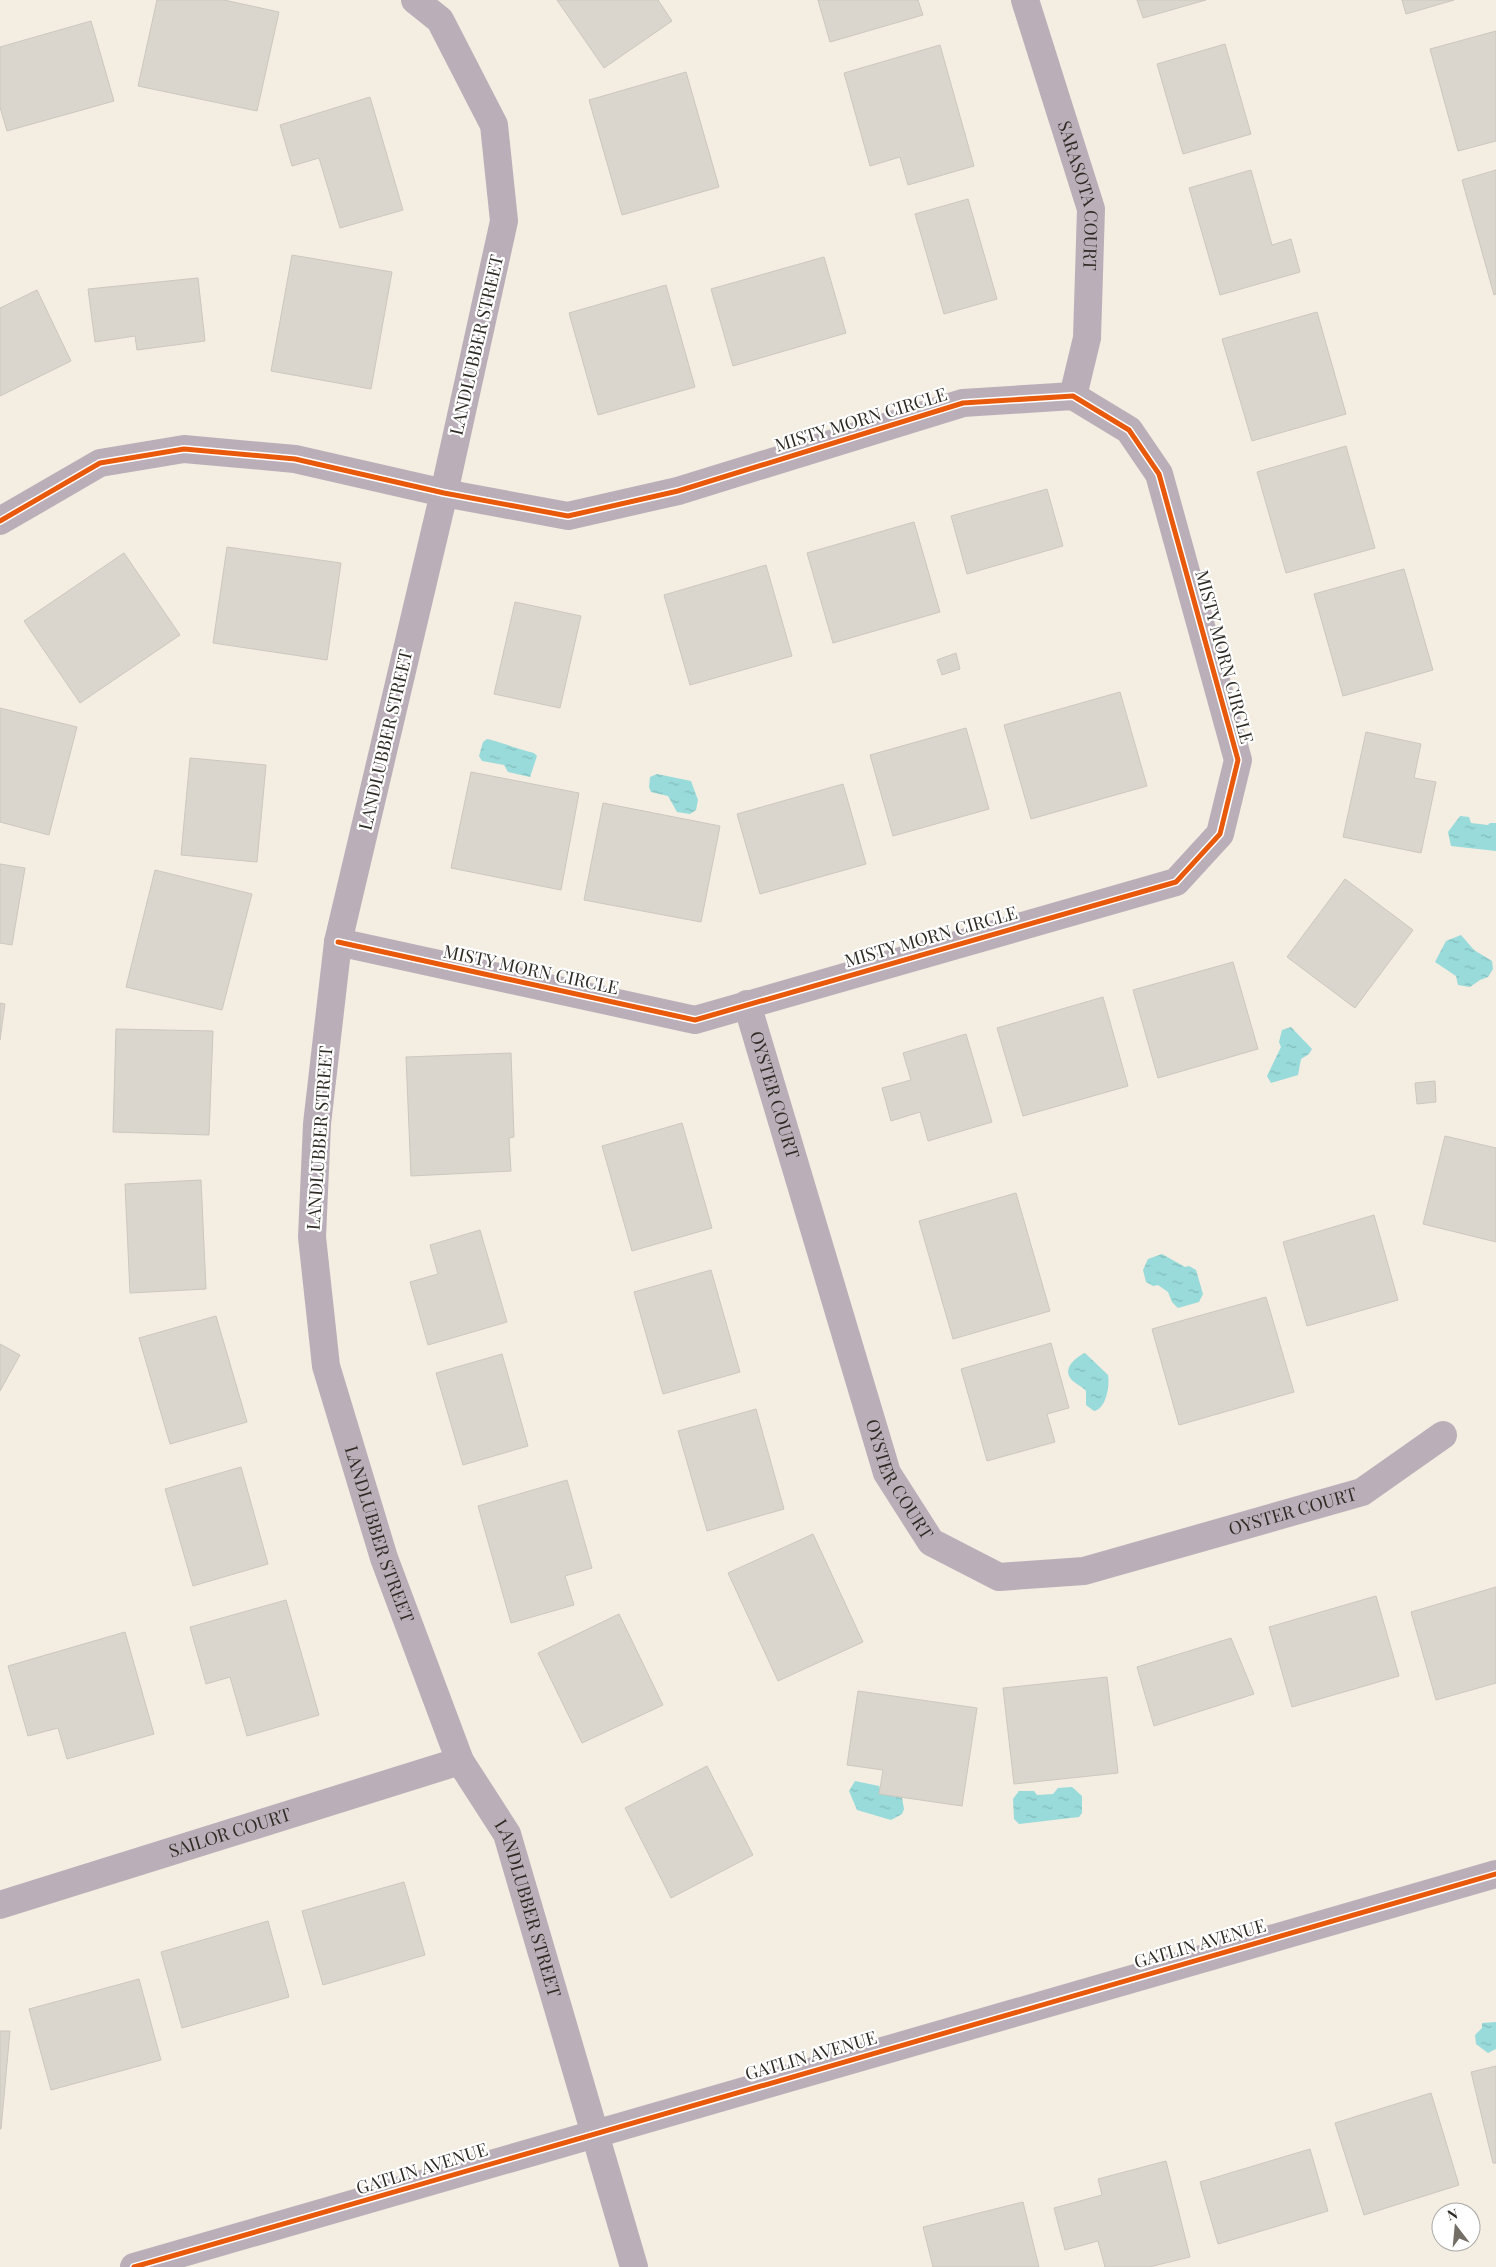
<svg xmlns="http://www.w3.org/2000/svg" width="1496" height="2267" font-family="'Playfair Display',serif">
  <style>
    .water { fill: url(#water-ripples) }
    .building { fill: #dad6ce; stroke: #ccc7bf }
    .lines { fill: none; stroke-linecap: round; stroke-linejoin: round }
    .minor { stroke: #baafb8; stroke-width: 28 }
    .tertiary { stroke: #baafb8; stroke-width: 28 }
    .cycleway-casing { stroke: #fff; stroke-width: 8 }
    .cycleway { stroke: #e8590c; stroke-width: 5 }
    .labels { text-anchor: middle; stroke-width: 4.5; stroke-linejoin: round; paint-order: stroke }
    .street-label { font-size: 18px; fill: #2e2a24; stroke: #fff }
  </style>
  <defs>
    <pattern id="water-ripples" width="26" height="14" patternUnits="userSpaceOnUse" patternTransform="scale(1.25)"><rect width="26" height="14" fill="#98dbda"/><path d="M2 4q2-2 4 0t4 0M15 11q2-2 4 0t4 0" fill="none" stroke="#83bcbb"/></pattern>
  </defs>
  <rect width="100%" height="100%" fill="#f3ede2"/>
  <g class="water">
    <path d="M487,739C504,743 517,749 534,753L537,756L530,777L508,772L504,765L482,761L479,756L483,742Z"/>
    <path d="M657,774L691,781L698,800L696,810L690,814L677,812L668,796L651,792L649,787L650,777Z"/>
    <path d="M1460,816L1469,817L1471,823L1488,825L1490,823H1496V851L1451,846L1448,832Z"/>
    <path d="M1461,935L1474,950L1492,961L1493,969L1488,977L1480,980L1470,987L1458,985L1456,976L1435,962L1446,941Z"/>
    <path d="M1291,1027L1312,1049L1309,1054L1301,1059L1298,1075L1271,1083L1267,1076L1281,1047L1279,1042L1282,1030Z"/>
    <path d="M1162,1254L1185,1267L1189,1266L1196,1270L1203,1294L1199,1302L1178,1308L1172,1302L1168,1292L1158,1285L1153,1286L1146,1282L1143,1270L1148,1259Z"/>
    <path d="M1085,1353L1108,1375C1110,1386 1106,1409 1094,1411L1086,1405V1391C1082,1386 1077,1385 1073,1381C1061,1370 1074,1358 1085,1353Z"/>
    <path d="M855,1781L879,1786L882,1795L886,1793L902,1798L904,1809L902,1814L891,1820L857,1810L849,1791Z"/>
    <path d="M1072,1787L1082,1796V1813L1079,1817L1019,1824L1014,1819L1013,1799L1019,1791H1034L1037,1795L1053,1794L1058,1788Z"/>
    <path d="M1496,2022V2049L1488,2053L1476,2044L1475,2035L1482,2028V2023Z"/>
  </g>
  <g class="building">
    <path d="M157,0H224L279,12L257,111L138,86Z"/>
    <path d="M557,0H658L672,21L604,68Z"/>
    <path d="M818,0H918L923,15L830,42Z"/>
    <path d="M1137,0H1206L1143,18Z"/>
    <path d="M1402,0H1454L1406,14Z"/>
    <path d="M91,21L114,101L7,131L0,107V47Z"/>
    <path d="M1496,31V141L1458,151L1430,49Z"/>
    <path d="M1225,44L1251,134L1183,154L1157,64Z"/>
    <path d="M940,45L974,166L908,185L900,157L870,166L844,73Z"/>
    <path d="M686,72L719,187L622,215L589,100Z"/>
    <path d="M370,97L403,210L340,228L319,158L292,166L280,125Z"/>
    <path d="M1251,170L1272,245L1291,239L1300,272L1220,295L1189,188Z"/>
    <path d="M1496,170V294L1494,295L1462,180Z"/>
    <path d="M968,199L997,299L944,314L915,214Z"/>
    <path d="M292,255L392,272L371,389L271,371Z"/>
    <path d="M824,257L846,333L733,366L711,289Z"/>
    <path d="M198,278L205,341L137,350L135,336L95,342L88,289Z"/>
    <path d="M666,285L695,387L598,415L569,313Z"/>
    <path d="M37,290L71,361L0,396V308Z"/>
    <path d="M1317,312L1346,414L1252,441L1222,339Z"/>
    <path d="M1346,446L1375,548L1286,573L1257,472Z"/>
    <path d="M1047,489L1063,546L967,574L951,516Z"/>
    <path d="M914,522L940,612L833,643L807,553Z"/>
    <path d="M227,547L341,563L327,660L213,643Z"/>
    <path d="M124,553L180,635L80,703L24,621Z"/>
    <path d="M766,565L792,656L690,685L664,595Z"/>
    <path d="M1404,569L1433,670L1343,696L1314,594Z"/>
    <path d="M515,602L581,616L560,708L494,694Z"/>
    <path d="M956,653L960,669L942,675L937,660Z"/>
    <path d="M1120,692L1147,786L1031,819L1004,725Z"/>
    <path d="M0,708L77,727L49,835L0,822Z"/>
    <path d="M966,728L989,809L893,836L870,755Z"/>
    <path d="M1366,732L1421,744L1414,778L1436,782L1421,853L1343,837Z"/>
    <path d="M190,758L266,765L257,862L181,855Z"/>
    <path d="M471,772L579,793L561,890L451,868Z"/>
    <path d="M843,784L866,864L760,894L737,814Z"/>
    <path d="M603,803L720,826L701,922L584,900Z"/>
    <path d="M0,864L25,868L12,945L0,943Z"/>
    <path d="M155,870L252,894L222,1010L126,987Z"/>
    <path d="M1345,879L1413,930L1355,1008L1287,957Z"/>
    <path d="M1233,962L1258,1049L1158,1078L1133,990Z"/>
    <path d="M1103,997L1128,1086L1023,1116L997,1028Z"/>
    <path d="M0,1003L5,1004L0,1040Z"/>
    <path d="M116,1029L213,1031L209,1135L113,1132Z"/>
    <path d="M966,1034L992,1122L928,1141L920,1112L891,1121L882,1088L911,1080L903,1053Z"/>
    <path d="M511,1053L514,1137L509,1138L511,1171L411,1176L406,1057Z"/>
    <path d="M1435,1081L1436,1102L1417,1104L1415,1083Z"/>
    <path d="M682,1123L712,1228L632,1251L602,1146Z"/>
    <path d="M1445,1136L1496,1148V1242L1423,1224Z"/>
    <path d="M201,1180L206,1289L130,1293L125,1184Z"/>
    <path d="M1016,1193L1050,1311L953,1339L919,1221Z"/>
    <path d="M1374,1215L1398,1300L1307,1326L1283,1242Z"/>
    <path d="M480,1230L507,1322L428,1345L410,1282L438,1274L430,1245Z"/>
    <path d="M711,1270L740,1372L663,1394L634,1292Z"/>
    <path d="M1266,1297L1294,1392L1179,1425L1152,1329Z"/>
    <path d="M216,1316L247,1422L170,1444L139,1338Z"/>
    <path d="M1051,1343L1069,1408L1047,1414L1055,1442L987,1461L961,1369Z"/>
    <path d="M0,1344L20,1355L0,1391Z"/>
    <path d="M502,1354L528,1446L463,1465L436,1373Z"/>
    <path d="M756,1409L784,1509L707,1531L678,1431Z"/>
    <path d="M241,1467L268,1564L193,1586L165,1489Z"/>
    <path d="M567,1480L592,1568L565,1576L574,1605L511,1623L478,1506Z"/>
    <path d="M813,1534L863,1642L778,1681L728,1573Z"/>
    <path d="M1496,1587V1683L1436,1700L1411,1612Z"/>
    <path d="M1376,1596L1399,1676L1292,1707L1269,1627Z"/>
    <path d="M286,1600L319,1715L247,1736L230,1677L206,1684L190,1627Z"/>
    <path d="M619,1614L663,1705L582,1743L538,1653Z"/>
    <path d="M125,1632L154,1734L67,1759L58,1728L28,1736L8,1666Z"/>
    <path d="M1231,1638L1254,1694L1154,1726L1137,1667Z"/>
    <path d="M1107,1677L1118,1773L1014,1784L1003,1688Z"/>
    <path d="M858,1691L977,1708L962,1806L879,1794L883,1770L847,1765Z"/>
    <path d="M707,1766L753,1855L671,1898L625,1808Z"/>
    <path d="M404,1882L425,1955L323,1985L302,1911Z"/>
    <path d="M268,1921L289,1997L182,2028L161,1952Z"/>
    <path d="M139,1979L161,2060L51,2090L29,2009Z"/>
    <path d="M0,2031H10L1,2129H0Z"/>
    <path d="M1496,2066V2163H1493L1471,2072Z"/>
    <path d="M1431,2093L1459,2185L1364,2215L1335,2123Z"/>
    <path d="M1310,2149L1328,2211L1218,2244L1200,2182Z"/>
    <path d="M1166,2161L1190,2257L1149,2267H1105L1098,2241L1065,2250L1054,2208L1102,2195L1098,2179Z"/>
    <path d="M1023,2202L1039,2267H933L923,2227Z"/>
  </g>
  <g class="lines">
    <g class="minor">
      <path id="s1" d="M415,0L440,20L494,125L504,221L444,493L338,942L317,1124L312,1237L326,1366L384,1558L460,1761L507,1834L634,2267"/>
      <path id="s2" d="M1025,0L1091,209L1087,338L1073,396"/>
      <path d="M0,521L100,463L184,449L295,459L444,493L568,516L678,491L963,403L1073,396L1129,430L1159,474L1238,760L1220,834L1176,882L695,1020L338,942"/>
      <path id="s3" d="M747,1004L887,1473L931,1542L999,1577L1084,1571L1362,1492L1443,1435"/>
      <path id="s4" d="M0,1905L460,1761"/>
    </g>
    <path class="tertiary" d="M134,2267L1496,1874"/>
    <defs>
      <g id="cycleway">
        <path d="M0,521L100,463L184,449L295,459L444,493L568,516L678,491L963,403L1073,396L1129,430L1159,474L1238,760L1220,834L1176,882L695,1020L338,942"/>
        <path d="M134,2267L1496,1874"/>
      </g>
    </defs>
    <use href="#cycleway" class="cycleway-casing"/>
    <use href="#cycleway" class="cycleway"/>
  </g>
  <g class="labels">
    <g class="street-label">
      <text dy="6" stroke="none"><textPath href="#s2" startOffset="204">SARASOTA COURT</textPath></text>
      <text transform="translate(477 345) rotate(-77)" y="6">LANDLUBBER STREET</text>
      <text transform="translate(861 420) rotate(-17)" y="6">MISTY MORN CIRCLE</text>
      <text transform="translate(1224 657) rotate(75)" y="6">MISTY MORN CIRCLE</text>
      <text transform="translate(386 740) rotate(-77)" y="6">LANDLUBBER STREET</text>
      <text transform="translate(931 937) rotate(-16)" y="6">MISTY MORN CIRCLE</text>
      <text transform="translate(531 970) rotate(12)" y="6">MISTY MORN CIRCLE</text>
      <text dy="6" stroke="none"><textPath href="#s3" startOffset="95">OYSTER COURT</textPath></text>
      <text transform="translate(320 1138) rotate(-86)" y="6">LANDLUBBER STREET</text>
      <text dy="6" stroke="none"><textPath href="#s3" startOffset="500">OYSTER COURT</textPath></text>
      <text dy="6" stroke="none"><textPath href="#s3" startOffset="950">OYSTER COURT</textPath></text>
      <text dy="6" stroke="none"><textPath href="#s1" startOffset="1589">LANDLUBBER STREET</textPath></text>
      <text dy="6" stroke="none"><textPath href="#s4" startOffset="241">SAILOR COURT</textPath></text>
      <text dy="6" stroke="none"><textPath href="#s1" startOffset="1994">LANDLUBBER STREET</textPath></text>
      <text transform="translate(1200 1944) rotate(-16)" y="6">GATLIN AVENUE</text>
      <text transform="translate(811 2056) rotate(-16)" y="6">GATLIN AVENUE</text>
      <text transform="translate(422 2169) rotate(-17)" y="6">GATLIN AVENUE</text>
    </g>
  </g>
  <g transform="translate(1456 2227) rotate(344)"><circle r="24" fill="#ffffff" stroke="#abaaa7"/>
  <path d="M0-4L9 19L0 12L-9 19Z" fill="#736e66"/>
  <text y="-8" font-size="14" font-weight="bold" text-anchor="middle" fill="#2e2a24">N</text>
  </g>
</svg>
